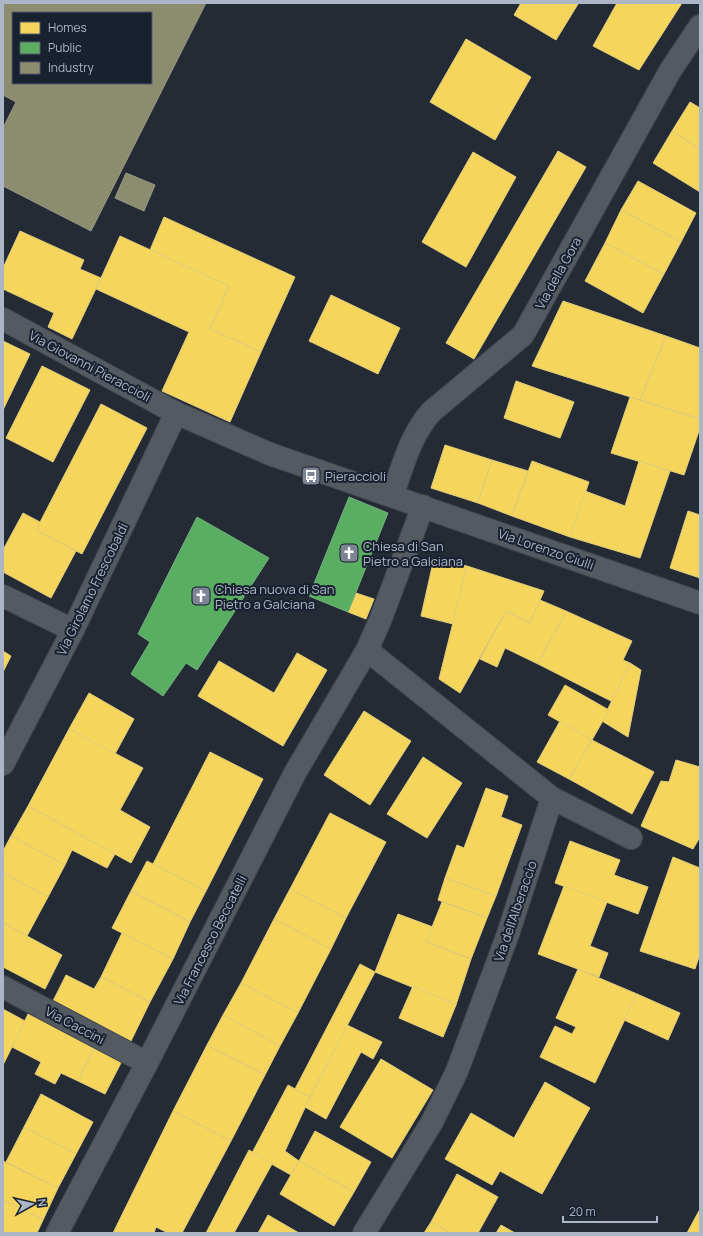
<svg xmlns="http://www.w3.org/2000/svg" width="703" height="1236" font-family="Manrope,sans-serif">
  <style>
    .homes { fill: #f6d55c; stroke: #e0cc7c }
    .public { fill: #5aae61; stroke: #73b080 }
    .industry { fill: #8c8c6e; stroke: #969989; fill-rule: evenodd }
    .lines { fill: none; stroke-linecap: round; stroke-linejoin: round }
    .minor-casing { stroke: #41454d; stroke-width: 24 }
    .minor { stroke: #545a62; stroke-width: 22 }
    .labels { text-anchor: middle; stroke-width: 4; stroke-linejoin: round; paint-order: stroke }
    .street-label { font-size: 13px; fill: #adb6c7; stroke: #18212f }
    .poi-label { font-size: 13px; fill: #adb6c7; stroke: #18212f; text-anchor: start }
  </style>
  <rect width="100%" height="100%" fill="#242b35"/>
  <g class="homes">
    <path d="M521,3H576L578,4L556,40L514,15Z"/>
    <path d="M617,3H682L639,70L593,46Z"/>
    <path d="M466,39L531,77L495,140L430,102Z"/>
    <path d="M690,102L700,108V149L672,131Z"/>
    <path d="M672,131L700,149V192L653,163Z"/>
    <path d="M558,151L586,167L474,359L446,343Z"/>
    <path d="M473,152L516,177L466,267L422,242Z"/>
    <path d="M638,181L696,213L681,242L621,210Z"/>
    <path d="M621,210L681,242L664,274L605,243Z"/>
    <path d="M164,217L295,277L261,352L210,329L229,286L150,250Z"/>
    <path d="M20,231L84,260L80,269L101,278L72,339L48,327L54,313L3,289V268Z"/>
    <path d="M120,236L229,286L210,329L261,352L230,422L162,391L189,332L96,289Z"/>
    <path d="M605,243L664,274L643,313L585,281Z"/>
    <path d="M331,295L400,328L378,374L309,341Z"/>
    <path d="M563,301L666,336L640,400L532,366Z"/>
    <path d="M666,336L700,348V419L640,400Z"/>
    <path d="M3,341L30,354L3,410Z"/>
    <path d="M42,366L90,390L53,462L6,438Z"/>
    <path d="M516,381L574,402L560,438L504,418Z"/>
    <path d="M630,397L700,419V428L684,475L611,453Z"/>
    <path d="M101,404L147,428L82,554L36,530Z"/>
    <path d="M445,445L492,460L478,503L431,488Z"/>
    <path d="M492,460L528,471L512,516L478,503Z"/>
    <path d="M532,461L589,482L570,537L512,516Z"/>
    <path d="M639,461L670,471L640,558L570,537L585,491L625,506Z"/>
    <path d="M688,511L700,515V578L670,568Z"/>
    <path d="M23,513L40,522L36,530L76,551L51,598L3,572V550Z"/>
    <path d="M434,558L467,566L453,624L421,616Z"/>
    <path d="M467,566L544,591L530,623L506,611L460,693L439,679Z"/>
    <path d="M356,593L374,599L366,619L348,612Z"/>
    <path d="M540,600L566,611L538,664L505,648L497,667L480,659L506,611L530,623Z"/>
    <path d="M566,611L632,641L623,660L630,663L613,702L538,664Z"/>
    <path d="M3,651L11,656L3,672Z"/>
    <path d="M297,653L327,670L283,746L198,696L219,661L274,693Z"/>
    <path d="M630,663L641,670L628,737L602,721Z"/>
    <path d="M565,685L609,710L592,740L548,715Z"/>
    <path d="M89,693L134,719L115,754L69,729Z"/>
    <path d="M364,711L411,741L370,805L324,775Z"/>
    <path d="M560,721L592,740L569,779L537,762Z"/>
    <path d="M69,729L143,768L120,810L150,827L131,863L28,806Z"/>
    <path d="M592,740L654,772L632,814L569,779Z"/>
    <path d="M210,752L263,779L206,891L153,864Z"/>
    <path d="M423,757L462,783L427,838L387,814Z"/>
    <path d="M676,760L700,767V837L693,849L641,826L661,781L669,782Z"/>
    <path d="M486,788L508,796L501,817L522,825L496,896L445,878L457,845L464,848Z"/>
    <path d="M28,806L115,854L107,868L72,850L65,865L11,836Z"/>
    <path d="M330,813L386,842L346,918L290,889Z"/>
    <path d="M11,836L65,865L48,897L3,873V851Z"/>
    <path d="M570,841L620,860L614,875L648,887L638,914L555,883Z"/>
    <path d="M673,857L700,868V954L695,969L640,951Z"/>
    <path d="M147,861L206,891L190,922L131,891Z"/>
    <path d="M3,873L48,897L27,936L3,923Z"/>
    <path d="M445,878L496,896L487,918L438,900Z"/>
    <path d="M564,886L607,902L590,946L608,953L599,977L538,954Z"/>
    <path d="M290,889L346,918L331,949L274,919Z"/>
    <path d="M131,891L190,922L173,959L112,928Z"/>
    <path d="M442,902L487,918L471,959L426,942Z"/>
    <path d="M398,914L433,927L426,942L471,959L456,1005L375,972Z"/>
    <path d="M274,919L331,949L298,1013L241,983Z"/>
    <path d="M3,923L62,955L45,989L3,967Z"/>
    <path d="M122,933L173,959L150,1002L101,977Z"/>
    <path d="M360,964L375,972L310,1097L295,1089Z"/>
    <path d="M578,969L637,994L595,1083L540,1057L555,1026L572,1034L576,1027L556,1018Z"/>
    <path d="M66,975L94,989L101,977L150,1002L131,1041L53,1001Z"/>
    <path d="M241,983L298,1013L280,1046L223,1015Z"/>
    <path d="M413,986L456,1005L443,1037L399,1018Z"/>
    <path d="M637,994L680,1013L668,1040L624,1020Z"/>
    <path d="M3,1009L25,1021L3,1065Z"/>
    <path d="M29,1012L96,1045L78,1081L61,1073L55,1084L35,1074L41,1062L12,1047Z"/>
    <path d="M223,1015L280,1046L265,1075L207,1045Z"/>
    <path d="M347,1025L382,1042L373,1059L361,1052L326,1119L305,1107Z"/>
    <path d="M96,1045L123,1059L105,1094L78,1081Z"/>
    <path d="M207,1045L265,1075L231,1141L173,1111Z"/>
    <path d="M381,1059L433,1090L392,1158L340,1127Z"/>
    <path d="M545,1082L590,1108L542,1194L500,1171L492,1185L445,1159L471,1113L514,1138Z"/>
    <path d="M288,1085L310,1097L285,1151L299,1161L291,1175L252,1153Z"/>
    <path d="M41,1094L93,1122L76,1154L24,1127Z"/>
    <path d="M173,1111L231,1141L182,1233H168L156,1227L154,1233H113Z"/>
    <path d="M24,1127L76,1154L58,1188L6,1162Z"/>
    <path d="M315,1131L371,1162L354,1192L299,1161Z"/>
    <path d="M249,1150L272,1164L234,1233H206Z"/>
    <path d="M3,1161L58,1188L43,1220L3,1200Z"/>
    <path d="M299,1161L354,1192L334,1226L280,1194Z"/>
    <path d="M457,1174L498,1197L478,1233H451L431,1222Z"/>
    <path d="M3,1200L43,1220L37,1233H3Z"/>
    <path d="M700,1209V1233H687Z"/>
    <path d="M268,1215L299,1233H258Z"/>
    <path d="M431,1222L451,1233H424Z"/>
    <path d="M501,1225L515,1233H496Z"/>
  </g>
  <g class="public">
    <path d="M349,497L388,513L348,612L309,596Z"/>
    <path d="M197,517L269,558L197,670L186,663L163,696L131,674L150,642L138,634Z"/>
  </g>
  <g class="industry">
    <path d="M3,3H206L91,231L3,186V128L16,102L3,95ZM13,13H151V83H13Z"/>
    <path d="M126,173L155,185L144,211L115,198Z"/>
  </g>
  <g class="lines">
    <defs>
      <g id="minor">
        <path d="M3,319L176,413L270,454L700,603"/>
        <path d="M392,496C403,466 410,436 431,412L523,335L670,71L700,26"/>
        <path d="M3,596L73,630"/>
        <path d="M3,764L73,630L176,413"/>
        <path d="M552,798L631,838"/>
        <path d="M3,987L147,1063"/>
        <path d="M57,1233L147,1063L295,773L367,650L380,621L423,506"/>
        <path d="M364,1233L432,1122L457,1071L508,934L552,798L367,650"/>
      </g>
    </defs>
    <use href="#minor" class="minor-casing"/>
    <use href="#minor" class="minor"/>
  </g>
  <defs>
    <symbol id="bus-square" viewBox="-11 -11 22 22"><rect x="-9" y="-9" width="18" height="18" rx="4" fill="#7d8594" stroke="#18212f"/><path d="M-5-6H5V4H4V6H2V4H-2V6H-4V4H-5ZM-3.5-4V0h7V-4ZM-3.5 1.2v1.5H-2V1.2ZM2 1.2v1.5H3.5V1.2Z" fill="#fff"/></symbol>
    <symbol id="church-square" viewBox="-11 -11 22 22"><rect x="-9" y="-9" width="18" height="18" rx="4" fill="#7d8594" stroke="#18212f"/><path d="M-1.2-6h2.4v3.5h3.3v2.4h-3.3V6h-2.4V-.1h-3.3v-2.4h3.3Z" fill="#fff"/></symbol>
  </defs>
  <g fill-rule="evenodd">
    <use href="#bus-square" x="300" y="465" width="22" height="22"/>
    <use href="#church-square" x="338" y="542" width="22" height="22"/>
    <use href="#church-square" x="190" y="585" width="22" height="22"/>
  </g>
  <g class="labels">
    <g class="street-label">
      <text transform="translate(558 273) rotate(-61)" y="5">Via della Gora</text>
      <text transform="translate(90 366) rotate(28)" y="5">Via Giovanni Pieraccioli</text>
      <text transform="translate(546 549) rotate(19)" y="5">Via Lorenzo Ciulli</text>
      <text transform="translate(92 589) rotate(-64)" y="5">Via Girolamo Frescobaldi</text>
      <text transform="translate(515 911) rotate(-71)" y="5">Via dell'Alberaccio</text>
      <text transform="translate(210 940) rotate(-63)" y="5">Via Francesco Beccatelli</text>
      <text transform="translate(75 1025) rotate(28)" y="5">Via Caccini</text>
    </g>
    <g class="poi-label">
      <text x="325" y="481">Pieraccioli</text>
      <text x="363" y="551">Chiesa di San<tspan x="363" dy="15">Pietro a Galciana</tspan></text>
      <text x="215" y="594">Chiesa nuova di San<tspan x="215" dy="15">Pietro a Galciana</tspan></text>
    </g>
  </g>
  <rect width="703" height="1236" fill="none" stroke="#adb6c7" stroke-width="8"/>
  <rect x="12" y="12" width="140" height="72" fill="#18212f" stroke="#545d6c"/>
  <rect x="20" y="22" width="20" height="12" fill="#f6d55c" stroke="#545d6c"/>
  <text x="48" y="32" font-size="12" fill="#adb6c7">Homes</text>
  <rect x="20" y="42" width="20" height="12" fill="#5aae61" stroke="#545d6c"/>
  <text x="48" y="52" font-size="12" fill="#adb6c7">Public</text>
  <rect x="20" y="62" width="20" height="12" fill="#8c8c6e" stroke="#545d6c"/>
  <text x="48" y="72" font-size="12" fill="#adb6c7">Industry</text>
  <g transform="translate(32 1204) rotate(82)" stroke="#18212f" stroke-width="3" paint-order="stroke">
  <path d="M0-3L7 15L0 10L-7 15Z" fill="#adb6c7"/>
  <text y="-6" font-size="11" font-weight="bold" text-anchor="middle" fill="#adb6c7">N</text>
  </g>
  <path d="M563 1216v6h94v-6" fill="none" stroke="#adb6c7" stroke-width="2"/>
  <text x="569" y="1216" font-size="12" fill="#adb6c7" stroke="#18212f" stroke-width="3" paint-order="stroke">20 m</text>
</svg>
